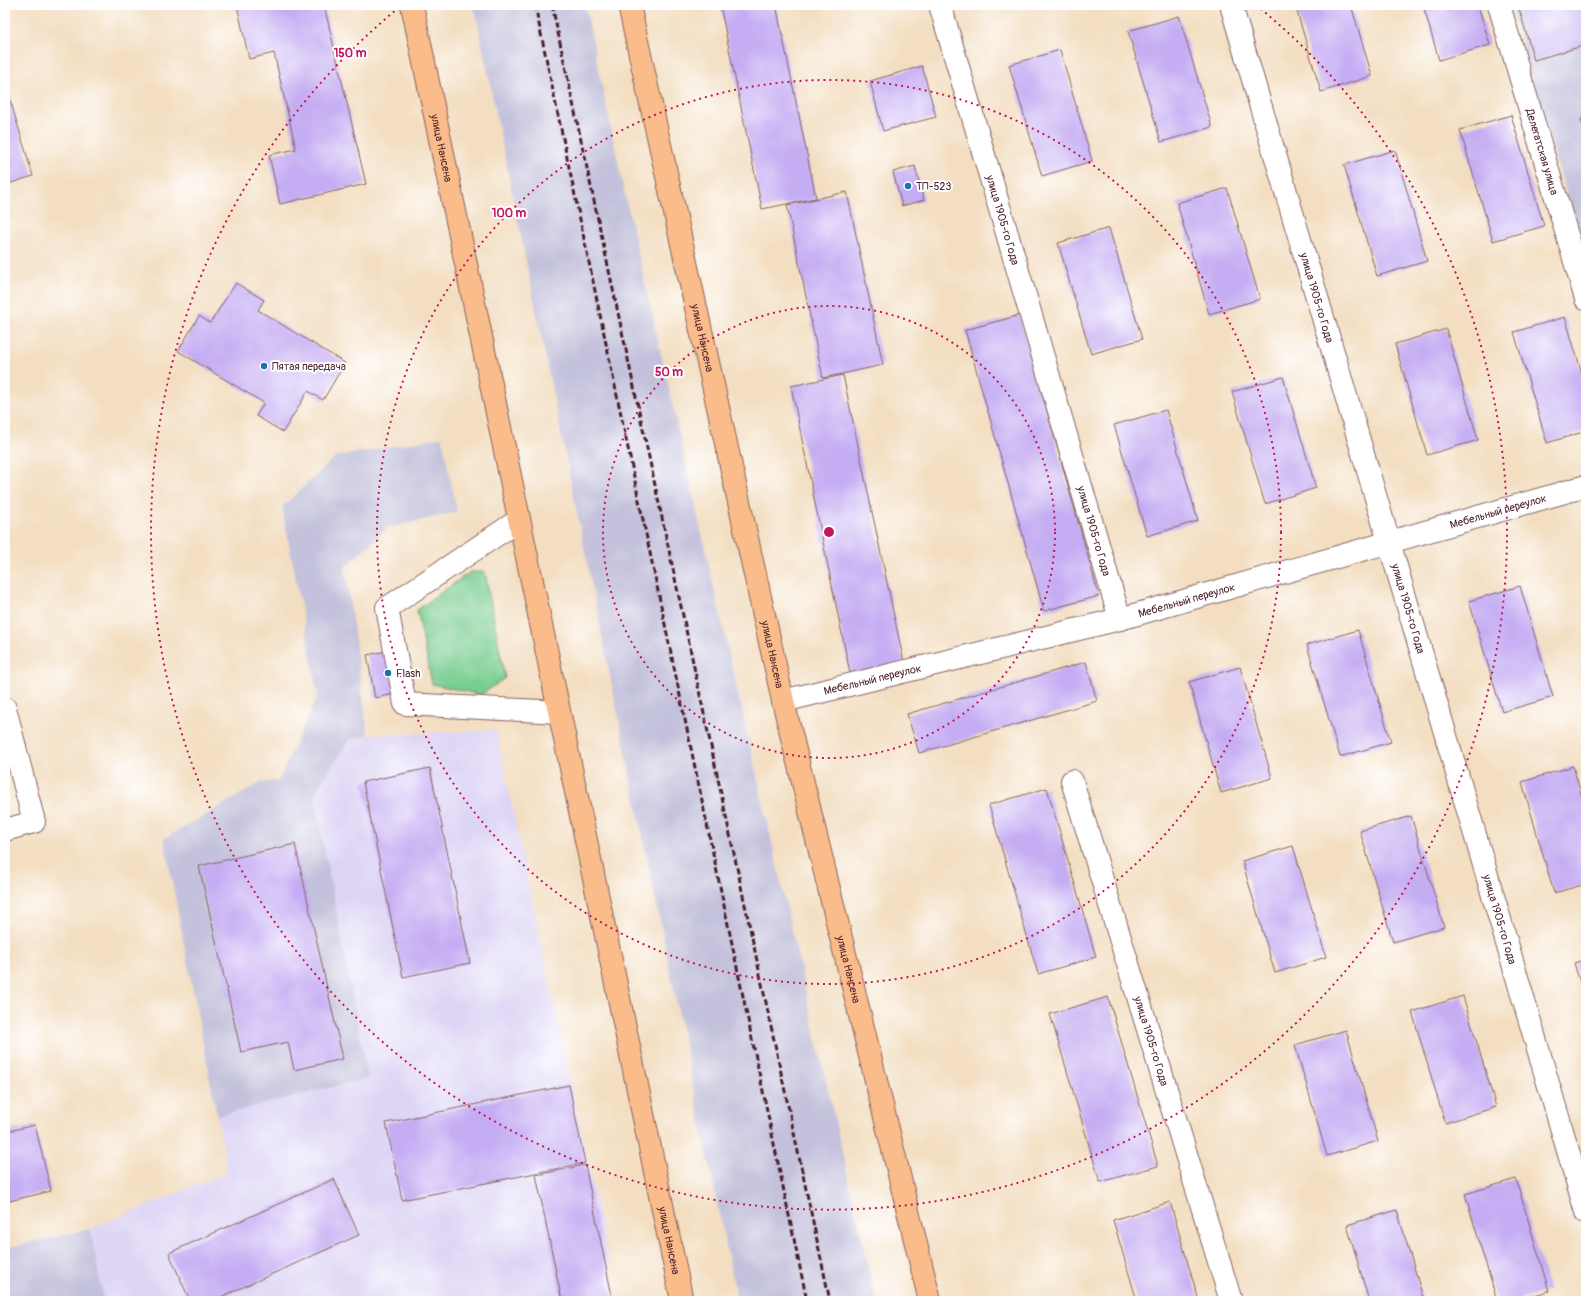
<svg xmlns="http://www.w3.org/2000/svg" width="1591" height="1306" font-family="Pangolin,sans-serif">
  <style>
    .built { fill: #ded5f5 }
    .industrial { fill: #c3c1db }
    .green { fill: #78cd90; stroke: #61765e }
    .building { fill: #c5adf3 }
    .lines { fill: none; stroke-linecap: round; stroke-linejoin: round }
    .minor-casing { stroke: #856260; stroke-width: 24 }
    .major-casing { stroke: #856260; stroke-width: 24 }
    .minor { stroke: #fff; stroke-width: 22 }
    .major { stroke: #f9bc8a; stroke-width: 22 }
    .rail { stroke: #4a1f2b; stroke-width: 3; stroke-dasharray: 6 3; stroke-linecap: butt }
    .ring { fill: none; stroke: #c2185b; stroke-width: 2; stroke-dasharray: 2 4 }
    .poi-dot { fill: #1f6fb2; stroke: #fff; stroke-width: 1.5 }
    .labels { text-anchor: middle; stroke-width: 4; stroke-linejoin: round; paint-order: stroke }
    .street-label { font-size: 11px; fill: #4a1f2b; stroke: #fff }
    .poi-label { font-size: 11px; fill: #4a1f2b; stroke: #fff; text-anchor: start }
    .centre { fill: #c2185b; stroke: #fff; stroke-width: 2 }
    .ring-label { font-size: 12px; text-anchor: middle; font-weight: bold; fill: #c2185b; stroke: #fff; stroke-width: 4; stroke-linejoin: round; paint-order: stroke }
  </style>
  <rect width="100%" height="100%" fill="#fff"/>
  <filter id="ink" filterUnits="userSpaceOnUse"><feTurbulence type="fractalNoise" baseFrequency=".025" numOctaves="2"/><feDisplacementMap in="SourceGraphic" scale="8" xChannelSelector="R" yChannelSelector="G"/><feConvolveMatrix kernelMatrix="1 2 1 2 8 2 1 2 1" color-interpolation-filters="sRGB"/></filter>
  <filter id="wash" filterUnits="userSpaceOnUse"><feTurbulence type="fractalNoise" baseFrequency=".012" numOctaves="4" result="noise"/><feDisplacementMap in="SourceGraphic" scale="16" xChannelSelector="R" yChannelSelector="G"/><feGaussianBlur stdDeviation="0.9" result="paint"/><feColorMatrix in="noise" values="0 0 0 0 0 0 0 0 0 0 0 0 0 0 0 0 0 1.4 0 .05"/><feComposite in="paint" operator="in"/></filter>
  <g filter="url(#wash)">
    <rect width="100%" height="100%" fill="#f3dec1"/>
    <path class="built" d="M496,730L617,1301H104L90,1229L228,1172L217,1116L367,1078L314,795L349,740L368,735Z"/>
    <g class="industrial">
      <path d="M474,5H585L625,195L876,1301H737Z"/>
      <path d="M1510,5H1586V259Z"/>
      <path d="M442,437L457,512L387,528L345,567L368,735L349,740L314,795L368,1078L217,1116L164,839L260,783L278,781L318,695L282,507L335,457Z"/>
      <path d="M90,1229L104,1301H5V1248Z"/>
    </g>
    <path class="green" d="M470,572H485L505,678L481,695L432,684L417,610Z"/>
    <g id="blocks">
      <g class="building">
        <path d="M237,5H324L366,184L280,204L269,155L296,149L274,53L249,59Z"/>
        <path d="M720,5H776L816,198L762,209Z"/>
        <path d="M1295,5H1351L1372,76L1321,92Z"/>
        <path d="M1423,5H1478L1490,45L1439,60Z"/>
        <path d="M1518,5H1586V45L1534,60Z"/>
        <path d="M1179,16L1212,127L1161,142L1128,31Z"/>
        <path d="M1060,50L1092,161L1042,176L1009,65Z"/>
        <path d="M922,66L936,117L883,131L870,81Z"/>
        <path d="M5,83L33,176L5,185Z"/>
        <path d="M1511,115L1544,226L1493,241L1460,130Z"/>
        <path d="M1586,118V136L1581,119Z"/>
        <path d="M1395,150L1427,261L1377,276L1344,165Z"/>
        <path d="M915,166L924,200L902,206L893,172Z"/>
        <path d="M1227,188L1260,299L1209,314L1177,203Z"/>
        <path d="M847,192L883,365L823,378L787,205Z"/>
        <path d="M1109,228L1142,339L1091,354L1058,243Z"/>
        <path d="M236,283L264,300L258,310L345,363L323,400L308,391L283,432L256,416L264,403L178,351L199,316L210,323Z"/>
        <path d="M1020,315L1099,596L1044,611L965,330Z"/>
        <path d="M1565,317L1586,387V431L1547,443L1514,332Z"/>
        <path d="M1446,329L1478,440L1427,455L1395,344Z"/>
        <path d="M843,375L906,672L852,683L791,386Z"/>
        <path d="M1283,377L1316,488L1265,504L1232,392Z"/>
        <path d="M1166,410L1198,521L1147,536L1114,425Z"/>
        <path d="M1520,586L1553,697L1502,712L1469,601Z"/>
        <path d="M1358,630L1391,742L1340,757L1307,645Z"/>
        <path d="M401,648L409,691L375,698L367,655Z"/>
        <path d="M1086,662L1097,701L919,753L907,714Z"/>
        <path d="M1240,667L1272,778L1221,793L1189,682Z"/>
        <path d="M1573,766L1586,812V884L1554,893L1522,782Z"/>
        <path d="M430,768L470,963L403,977L363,782Z"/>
        <path d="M1047,788L1096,957L1038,974L989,805Z"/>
        <path d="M1411,816L1444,927L1393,942L1360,831Z"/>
        <path d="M295,844L343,1059L294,1070L288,1042L241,1052L199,866Z"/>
        <path d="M1293,846L1326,957L1275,973L1242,861Z"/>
        <path d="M1586,959V1001L1574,963Z"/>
        <path d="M1463,996L1496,1107L1445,1123L1412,1012Z"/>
        <path d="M1108,997L1158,1166L1100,1182L1050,1014Z"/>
        <path d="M1346,1030L1378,1141L1327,1156L1295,1045Z"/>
        <path d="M569,1085L585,1163L402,1200L386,1123Z"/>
        <path d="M7,1124L9,1131L35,1125L51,1191L5,1202V1125Z"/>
        <path d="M585,1165L613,1301H562L536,1175Z"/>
        <path d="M334,1179L359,1235L212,1301H190L169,1253Z"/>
        <path d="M1516,1179L1549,1291L1513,1301H1497L1465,1194Z"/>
        <path d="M1170,1202L1199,1301H1137L1113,1220Z"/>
        <path d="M1397,1210L1424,1301H1369L1347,1225Z"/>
      </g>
    </g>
  </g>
  <g filter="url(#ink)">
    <use href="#blocks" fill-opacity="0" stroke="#856260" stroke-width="1"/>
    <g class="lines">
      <defs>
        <g id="minor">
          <path id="s1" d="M940,5L1120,619"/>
          <path id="s2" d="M1231,5L1586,1212"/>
          <path id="s3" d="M1499,5L1586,299"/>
          <path d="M519,520L387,608L405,704L559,712"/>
          <path id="s4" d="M783,701L1120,619L1586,486"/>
          <path d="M5,708L34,822L5,830"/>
          <path id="s5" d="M1072,781L1231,1301"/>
        </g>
        <g id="major">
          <path id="s6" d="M412,5L682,1301"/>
          <path id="s7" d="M629,5L783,701L930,1301"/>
        </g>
      </defs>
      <use href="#minor" class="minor-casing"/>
      <use href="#major" class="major-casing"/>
      <use href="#minor" class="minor"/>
      <use href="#major" class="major"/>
      <g class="rail">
        <path d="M535,5L807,1301"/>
        <path d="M552,5L830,1301"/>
      </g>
    </g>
  </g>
  <g class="ring">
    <circle cx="829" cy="532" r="226"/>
    <circle cx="829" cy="532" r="452"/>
    <path d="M1256 5A678 678 0 1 1 402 5"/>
  </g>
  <g class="poi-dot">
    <circle cx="908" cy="186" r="4"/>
    <circle cx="264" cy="366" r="4"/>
    <circle cx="388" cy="673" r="4"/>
  </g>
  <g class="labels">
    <g class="street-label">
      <text dy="4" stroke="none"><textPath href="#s6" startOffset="146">улица Нансена</textPath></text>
      <text dy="4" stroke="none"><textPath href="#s3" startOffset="153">Делегатская улица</textPath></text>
      <text dy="4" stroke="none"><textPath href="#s1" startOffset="224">улица 1905-го Года</textPath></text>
      <text dy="4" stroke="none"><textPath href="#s2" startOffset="305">улица 1905-го Года</textPath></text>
      <text dy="4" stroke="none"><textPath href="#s7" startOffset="341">улица Нансена</textPath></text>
      <text dy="4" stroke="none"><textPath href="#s4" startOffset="740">Мебельный переулок</textPath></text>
      <text dy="4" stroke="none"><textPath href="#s1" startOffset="548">улица 1905-го Года</textPath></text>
      <text dy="4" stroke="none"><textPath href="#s4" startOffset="416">Мебельный переулок</textPath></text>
      <text dy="4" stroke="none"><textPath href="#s2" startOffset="629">улица 1905-го Года</textPath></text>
      <text dy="4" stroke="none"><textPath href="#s7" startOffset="665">улица Нансена</textPath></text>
      <text dy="4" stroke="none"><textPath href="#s4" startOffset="92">Мебельный переулок</textPath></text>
      <text dy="4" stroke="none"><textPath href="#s2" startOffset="953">улица 1905-го Года</textPath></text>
      <text dy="4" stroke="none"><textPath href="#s7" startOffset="989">улица Нансена</textPath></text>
      <text dy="4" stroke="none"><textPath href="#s5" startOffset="272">улица 1905-го Года</textPath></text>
      <text dy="4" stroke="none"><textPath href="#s6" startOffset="1262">улица Нансена</textPath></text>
    </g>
    <g class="poi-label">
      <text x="916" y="190">ТП-523</text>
      <text x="272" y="370">Пятая передача</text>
      <text x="396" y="677">Flash</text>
    </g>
  </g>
  <circle cx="829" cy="532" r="6" class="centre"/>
  <g class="ring-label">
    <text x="350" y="57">150 m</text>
    <text x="509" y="217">100 m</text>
    <text x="669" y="376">50 m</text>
  </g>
  <rect width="1591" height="1306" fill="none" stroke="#fff" stroke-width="20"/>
</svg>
